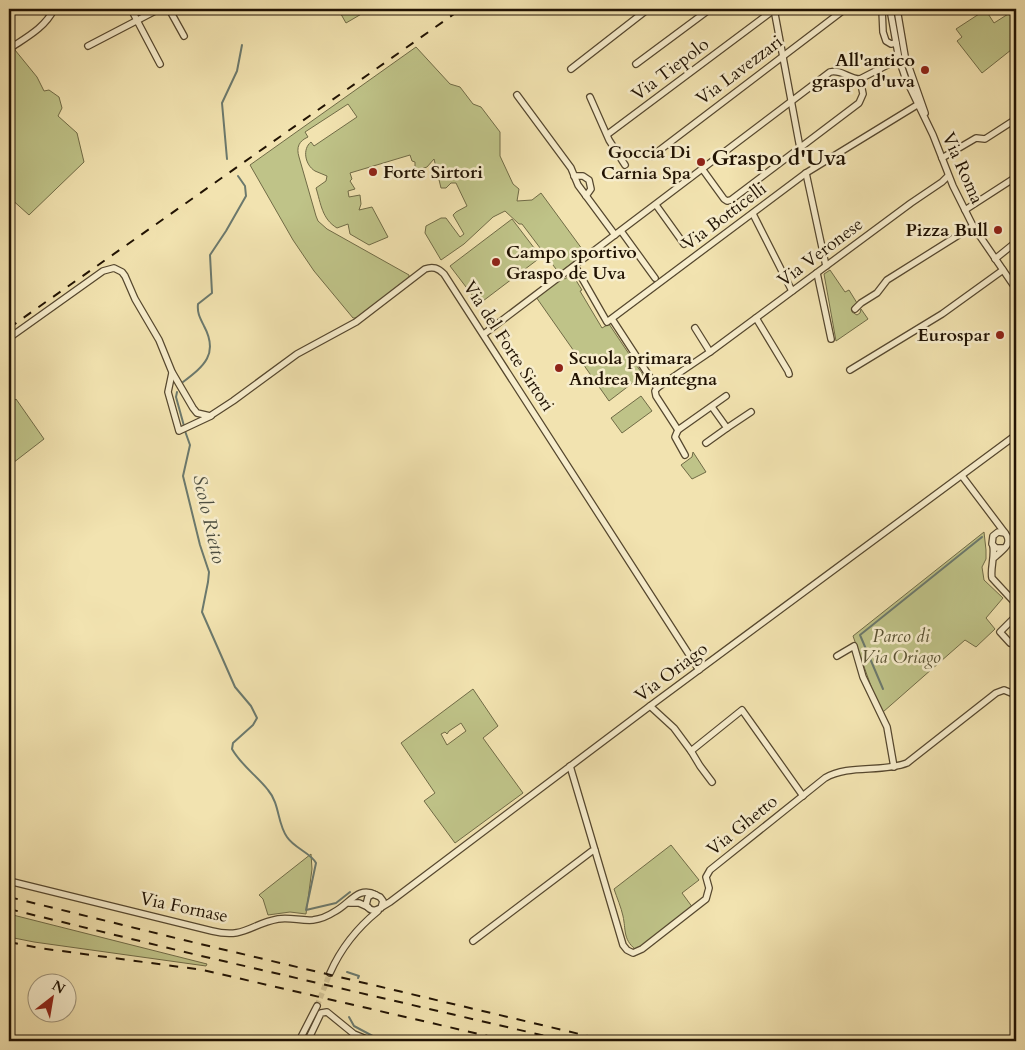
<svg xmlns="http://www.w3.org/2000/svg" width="1025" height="1050" font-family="Cardo,serif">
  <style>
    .green { fill: #bfc388; stroke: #706b46; fill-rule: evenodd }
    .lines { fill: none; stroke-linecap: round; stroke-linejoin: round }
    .stream { stroke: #6b796d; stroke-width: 2 }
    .minor-tunnel { stroke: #d3c496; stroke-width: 5.5; stroke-dasharray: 5.5 3; stroke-linecap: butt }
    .minor-casing { stroke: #55472e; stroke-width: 8 }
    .minor { stroke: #f7edcc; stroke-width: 5.5 }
    .rail { stroke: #211303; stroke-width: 2; stroke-dasharray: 9 9; stroke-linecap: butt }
    .poi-dot { fill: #8f2418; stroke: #f7edcc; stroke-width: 2 }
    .labels { text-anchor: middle; stroke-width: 5; stroke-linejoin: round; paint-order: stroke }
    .poi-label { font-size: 18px; font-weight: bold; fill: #211303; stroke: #f7edcc; text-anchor: end }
    .street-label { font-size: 18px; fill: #211303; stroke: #f7edcc }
    .park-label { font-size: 18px; font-style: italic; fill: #585132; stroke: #f7edcc }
    .water-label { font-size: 19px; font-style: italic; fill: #4c4e41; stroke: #f7edcc }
    .district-label { font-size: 22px; font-weight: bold; fill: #211303; stroke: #f7edcc }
  </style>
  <rect width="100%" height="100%" fill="#f2e3b0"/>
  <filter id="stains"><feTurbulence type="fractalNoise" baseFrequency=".004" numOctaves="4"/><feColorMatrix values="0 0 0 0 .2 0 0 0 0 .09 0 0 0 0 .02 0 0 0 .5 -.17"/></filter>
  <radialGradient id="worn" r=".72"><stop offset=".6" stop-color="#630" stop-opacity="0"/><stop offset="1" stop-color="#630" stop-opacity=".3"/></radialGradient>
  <g class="green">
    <path d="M338,9H370L346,23Z"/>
    <path d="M976,9H985L994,23L1016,9V46L982,73L957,41L962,37L956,29L979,14Z"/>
    <path d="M416,47L450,84L460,87L473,104L481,107L500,132V156L513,184L519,189L517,201L532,200L541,193L585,253L559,273L522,224H519L505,211L493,217L464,244L441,260L425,233L426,226L441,218H446L460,237L464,234L453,215L456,212L467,206L456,183H451L446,188H441L434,159L427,167L415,171V162L412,161L410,155L350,173L352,179L350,181L355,189L348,191L349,197L360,195L361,204L359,210L372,207L388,237L369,245L350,234L348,224L337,228C322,219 321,204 316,188L326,181L327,176C323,174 319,173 315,171C305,165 302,149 311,142L314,146L357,117L348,104L305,132L308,137C299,141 296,147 299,157L316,216L318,221L327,229L409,275V278L358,318H353L314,271L293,240L250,165Z"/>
    <path d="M15,50L37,77L44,91L49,90L59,97L62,108L58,116L77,133L84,162L29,215L9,197V56Z"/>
    <path d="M512,219L541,257L479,304L450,266Z"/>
    <path d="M830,270L845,292L849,290L857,303L852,307V312L857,315L860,313L861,309L868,319L836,341L824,274Z"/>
    <path d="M572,274L582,290L580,291L602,328L609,324L643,375L609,401L536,297L562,277L565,279Z"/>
    <path d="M641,396L652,411L622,433L611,418Z"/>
    <path d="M16,399L44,439L9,466V405Z"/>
    <path d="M693,452L706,472L692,479L681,465L692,457Z"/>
    <path d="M984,532L986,550V559L982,567L984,580L1003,598L986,618L995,629L976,647L965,640L883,712L876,700L853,636Z"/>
    <path d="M473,689L498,726L483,738L523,793L455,843L424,801L435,793L401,743ZM461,723L466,731L447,745L441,734L445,732L447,734L449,731Z"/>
    <path d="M671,845L699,880L682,893L693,908L643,948L635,949C623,939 626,930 623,916C621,907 617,898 614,889Z"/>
    <path d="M311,854L312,869L306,914L290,912L268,915L263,899L259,895Z"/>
    <path d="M9,914L207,964L206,966L34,942L9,937Z"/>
  </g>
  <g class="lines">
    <g class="stream">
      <path d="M227,159L222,103L237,71L242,45"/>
      <path d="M183,382C204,366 219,354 204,326C200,318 197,313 198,304L212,293L210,255L226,231L246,196L245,186L238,176"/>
      <path d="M177,392L176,397L184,426"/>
      <path d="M185,431L190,445L183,476L200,545L209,572L208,582L202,612L235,687L251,706L257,718L253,725L233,743L232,749C241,765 257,776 268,790C280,804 277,823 287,837C294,848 311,853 316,863L306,910L336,903L350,892"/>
      <path d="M883,689L860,635L982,537"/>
      <path d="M347,972L359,976L358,978"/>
      <path d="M349,1017L354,1026L382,1041"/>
    </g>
    <path class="minor-tunnel" d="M317,1006L330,973"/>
    <defs>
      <g id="minor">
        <path d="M131,9L160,64"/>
        <path d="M169,9L184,36"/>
        <path d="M774,9L800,148"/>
        <path d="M882,9L883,32L886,41L891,44L896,43"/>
        <path d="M890,9L899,59L905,77L933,135L953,186L973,226L1016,289"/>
        <path d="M897,9L905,56L925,113"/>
        <path d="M88,46L159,9"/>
        <path d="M9,49C25,38 45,28 54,9"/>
        <path d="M636,64L710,9"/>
        <path d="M571,69L648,9"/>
        <path d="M517,95L571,168L578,185L615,235"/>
        <path d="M590,97L609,140L625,165"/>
        <path d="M608,134L775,9"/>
        <path d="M652,156L845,9"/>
        <path d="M942,158L976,138L985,139L1016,119"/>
        <path d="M703,170L724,199L727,201L731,200L859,103L863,94L860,79"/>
        <path d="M806,173L826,266"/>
        <path d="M574,176H583L589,180L591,189L586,196"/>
        <path d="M656,205L684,244"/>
        <path d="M965,210L1016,177"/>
        <path d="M753,214L792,291"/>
        <path d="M621,231L655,278"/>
        <path d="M995,259L1016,242"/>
        <path d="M575,266L607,322L806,173L917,105"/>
        <path d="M817,273L831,339"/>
        <path d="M855,309L861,303L877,293L887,280L973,226"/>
        <path d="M756,318L788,371L789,374"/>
        <path d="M612,319L657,388"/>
        <path d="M695,328L710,352"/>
        <path d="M484,334L830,72C841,69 849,79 860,79L899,59"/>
        <path d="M9,338L103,271L114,268L122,272L125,276L135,299L159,340L172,372L193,408L197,413L210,416L233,401L297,354L356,322L425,269C433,266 438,268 444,274L699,670"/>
        <path d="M850,370L942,314L1003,270"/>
        <path d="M172,373L168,392L179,431L211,416"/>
        <path d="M657,388L710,352L911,203L942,182L948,176"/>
        <path d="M657,388L655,391L656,396L678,430L726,396"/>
        <path d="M727,428L751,412"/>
        <path d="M678,430L675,437L685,455"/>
        <path d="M706,443L727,428L712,407"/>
        <path d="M962,476L1005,533"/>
        <path d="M993,546C995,557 990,569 992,578L1016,604"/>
        <path d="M995,557C1002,550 1014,544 1005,533L998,532L993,536L992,544L996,548H1004"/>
        <path d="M1010,643L1000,632L1016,616"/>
        <path d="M837,656L854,646L863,677L887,727L894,767"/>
        <path d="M650,706L674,728L691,751L742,710L803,796"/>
        <path d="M691,751L700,766L712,782"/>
        <path d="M570,766L623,945L627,950L633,953L642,949L706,899L709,888L706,877L710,870L825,778C849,764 881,773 907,763L996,693L1004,690L1016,695"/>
        <path d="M9,881L212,931C245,939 250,924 278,919C290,917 301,921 313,920C320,919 328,916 334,912C350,904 358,885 376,895"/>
        <path d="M349,903H359L368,907"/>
        <path d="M381,908L383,901L380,897L373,894L368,897L366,905C373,916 381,907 390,902L650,706L1016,435"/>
        <path d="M473,941L592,851H595"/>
        <path d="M330,973C341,948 357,928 378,911"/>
        <path d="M309,1038L321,1013L327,1012L354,1034L371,1041"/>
        <path d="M299,1041L317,1006"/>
        <path d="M1010,1041L1016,1035"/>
      </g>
    </defs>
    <use href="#minor" class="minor-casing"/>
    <use href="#minor" class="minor"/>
    <g class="rail">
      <path d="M9,328L461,9"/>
      <path d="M9,897L196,943L609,1041"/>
      <path d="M9,909L193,954L567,1041"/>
      <path d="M9,942L39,948L203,970L509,1041"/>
    </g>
  </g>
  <g class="poi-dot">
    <circle cx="925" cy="70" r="5"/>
    <circle cx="701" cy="162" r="5"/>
    <circle cx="373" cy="172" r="5"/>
    <circle cx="998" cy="230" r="5"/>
    <circle cx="496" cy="262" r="5"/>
    <circle cx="1000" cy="335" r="5"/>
    <circle cx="559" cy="368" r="5"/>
  </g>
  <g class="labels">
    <g class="poi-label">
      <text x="915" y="66">All'antico<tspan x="915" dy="21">graspo d'uva</tspan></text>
      <text x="691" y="158">Goccia Di<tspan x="691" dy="21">Carnia Spa</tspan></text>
      <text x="383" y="178" text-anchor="start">Forte Sirtori</text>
      <text x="988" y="236">Pizza Bull</text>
      <text x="506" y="258" text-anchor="start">Campo sportivo<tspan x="506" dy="21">Graspo de Uva</tspan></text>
      <text x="990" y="341">Eurospar</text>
      <text x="569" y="364" text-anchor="start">Scuola primara<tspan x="569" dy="21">Andrea Mantegna</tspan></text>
    </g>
    <g class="street-label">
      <text transform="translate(670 69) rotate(-37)" y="6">Via Tiepolo</text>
      <text transform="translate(739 70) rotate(-37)" y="6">Via Lavezzari</text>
      <text transform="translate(963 168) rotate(66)" y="6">Via Roma</text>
      <text transform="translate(724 216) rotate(-37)" y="6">Via Botticelli</text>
      <text transform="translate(820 252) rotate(-37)" y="6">Via Veronese</text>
      <text transform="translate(509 346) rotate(57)" y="6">Via del Forte Sirtori</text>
      <text transform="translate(671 672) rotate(-37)" y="6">Via Oriago</text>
      <text transform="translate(742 825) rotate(-39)" y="6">Via Ghetto</text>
      <text transform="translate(184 907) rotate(12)" y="6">Via Fornase</text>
    </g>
    <g class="park-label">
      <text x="901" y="642">Parco di<tspan x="901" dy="21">Via Oriago</tspan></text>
    </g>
    <g class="water-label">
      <text transform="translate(210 519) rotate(77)" y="7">Scolo Rietto</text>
    </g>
    <g class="district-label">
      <text x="779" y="165">Graspo d'Uva</text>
    </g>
  </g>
  <rect width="1025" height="1050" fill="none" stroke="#f2e3b0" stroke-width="30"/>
  <rect x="10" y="10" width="1005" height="1030" fill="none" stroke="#211303" stroke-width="2.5"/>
  <rect x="15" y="15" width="995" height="1020" fill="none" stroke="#211303"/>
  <g transform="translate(52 998) rotate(31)"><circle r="24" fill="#f7edcc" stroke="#a1967c"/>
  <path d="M0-4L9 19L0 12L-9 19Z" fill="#8f2418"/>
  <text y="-8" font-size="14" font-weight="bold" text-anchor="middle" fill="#211303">N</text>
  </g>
  <rect width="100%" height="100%" filter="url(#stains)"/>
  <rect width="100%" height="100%" fill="url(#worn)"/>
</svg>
